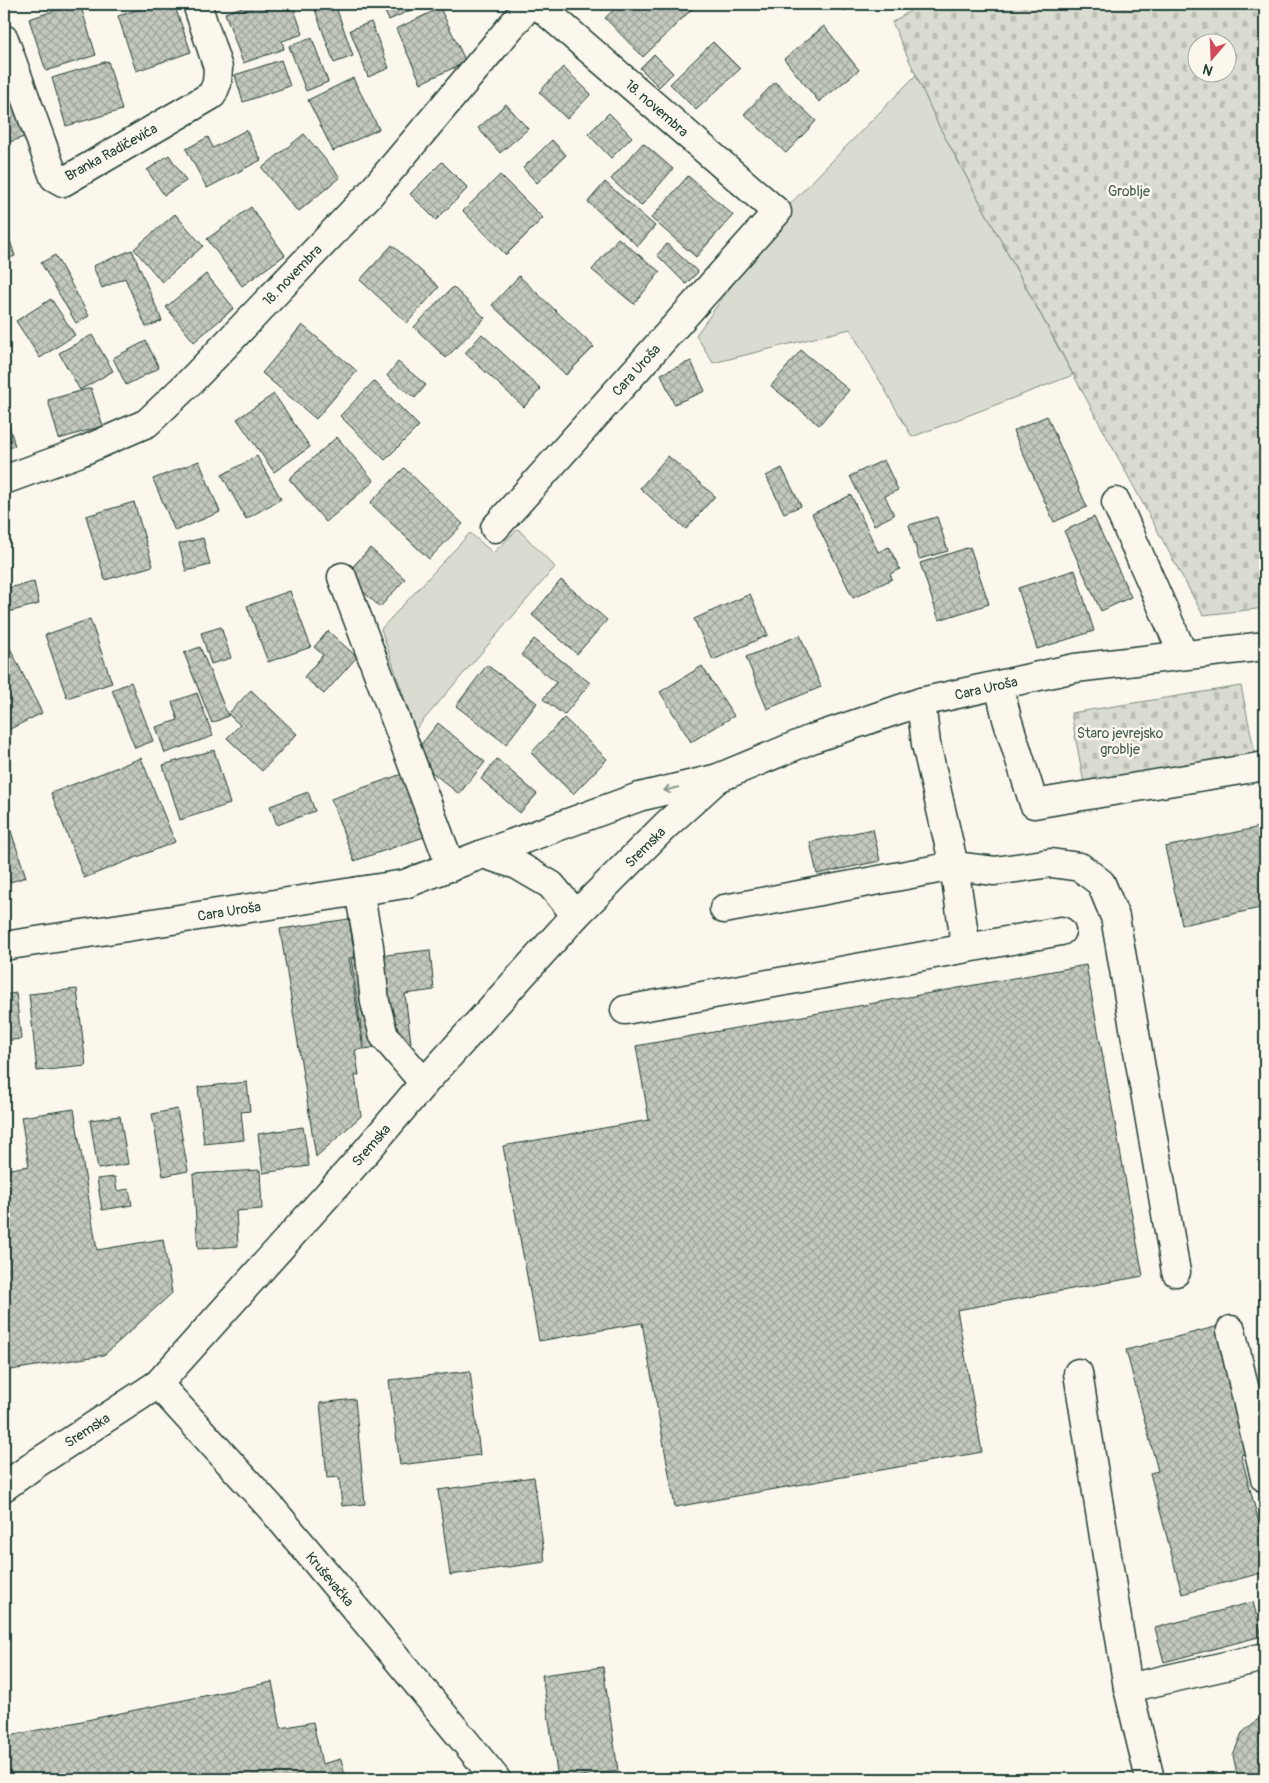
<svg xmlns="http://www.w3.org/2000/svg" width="1269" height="1783" font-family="Pangolin,sans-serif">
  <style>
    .green { fill: #dbdcd1; stroke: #7d8c82 }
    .cemetery { fill: url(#cemetery-stones); stroke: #7d8c82; fill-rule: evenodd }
    .building { fill: url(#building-cross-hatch); stroke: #1f3d34 }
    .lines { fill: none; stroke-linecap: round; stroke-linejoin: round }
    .minor-casing { stroke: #1f3d34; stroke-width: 31 }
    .major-casing { stroke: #1f3d34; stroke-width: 31 }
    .minor { stroke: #fbf7ec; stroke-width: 28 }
    .major { stroke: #fbf7ec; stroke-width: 28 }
    .oneway { stroke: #8d9a90 }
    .labels { text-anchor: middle; stroke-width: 5; stroke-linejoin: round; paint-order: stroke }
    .street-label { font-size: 14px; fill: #1f3d34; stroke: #fbf7ec }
    .park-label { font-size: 14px; fill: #455d53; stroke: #fbf7ec }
  </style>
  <defs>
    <pattern id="cemetery-stones" width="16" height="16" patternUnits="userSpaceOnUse" patternTransform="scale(1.25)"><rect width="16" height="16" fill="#dbdcd1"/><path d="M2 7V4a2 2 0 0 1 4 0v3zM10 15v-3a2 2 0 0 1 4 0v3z" fill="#bcbeb4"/></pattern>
    <pattern id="building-cross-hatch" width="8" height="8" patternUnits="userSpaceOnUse" patternTransform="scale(1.25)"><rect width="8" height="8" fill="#c4c9be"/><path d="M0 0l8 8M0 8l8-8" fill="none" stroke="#9fa49b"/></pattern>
  </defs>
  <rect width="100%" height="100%" fill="#fbf7ec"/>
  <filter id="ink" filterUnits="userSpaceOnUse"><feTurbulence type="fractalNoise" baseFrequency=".02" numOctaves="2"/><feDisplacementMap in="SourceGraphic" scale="10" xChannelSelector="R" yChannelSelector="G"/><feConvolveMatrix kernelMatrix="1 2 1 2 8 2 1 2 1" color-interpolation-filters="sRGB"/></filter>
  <g filter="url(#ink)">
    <g class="green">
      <path d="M916,75L938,124L1073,375L912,437L850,329L713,363L696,335L792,202Z"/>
      <path d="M518,529L555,567L415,730L381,629L470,533L493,553Z"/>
    </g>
    <g class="cemetery">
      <path d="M922,4H1265V608L1203,615L938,124L892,22ZM1196,42H1226V72H1196Z"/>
      <path d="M1241,686L1255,754L1084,783L1071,713Z"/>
    </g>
    <g class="building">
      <path d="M75,4H80L96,55L46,71L29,19Z"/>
      <path d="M156,4H174L191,52L136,71L118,16Z"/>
      <path d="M251,4H292L303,34L282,41L284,49L243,63L225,13Z"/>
      <path d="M313,4H335L353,56L334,63Z"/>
      <path d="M381,4H424L389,20Z"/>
      <path d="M620,4H694L696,5L643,57L605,18Z"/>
      <path d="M839,4H853L844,11Z"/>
      <path d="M440,8L466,62L421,83L396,29Z"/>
      <path d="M371,22L389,68L368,77L350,30Z"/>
      <path d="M824,26L859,70L819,102L784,59Z"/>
      <path d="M312,38L328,82L306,91L289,46Z"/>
      <path d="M713,42L740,69L696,110L670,84Z"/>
      <path d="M654,54L673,73L659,87L640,68Z"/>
      <path d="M281,60L290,86L243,102L235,75Z"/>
      <path d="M108,61L122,110L66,126L52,78Z"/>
      <path d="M563,67L591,94L567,119L539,92Z"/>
      <path d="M353,78L379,129L333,151L308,100Z"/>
      <path d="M775,82L816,121L786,153L744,114Z"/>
      <path d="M8,89L24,137L4,144V91Z"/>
      <path d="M506,104L528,129L500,153L478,128Z"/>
      <path d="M609,113L632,137L611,158L588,134Z"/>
      <path d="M246,130L261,160L207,188L186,149L208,137L213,148Z"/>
      <path d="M304,134L340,177L298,212L262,168Z"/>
      <path d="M552,140L566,155L537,183L523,168Z"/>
      <path d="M643,143L673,169L641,206L611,179Z"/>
      <path d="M169,155L186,181L164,195L147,170Z"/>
      <path d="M442,162L468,188L436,220L410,194Z"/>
      <path d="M500,175L543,218L506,255L463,211Z"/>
      <path d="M688,176L733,215L696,257L651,218Z"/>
      <path d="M605,182L655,226L638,246L588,202Z"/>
      <path d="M251,207L285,255L242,286L207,239Z"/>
      <path d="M175,214L203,246L162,282L134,249Z"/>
      <path d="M4,222L15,256L4,260Z"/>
      <path d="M618,238L660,272L634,304L592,270Z"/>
      <path d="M667,244L698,272L686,284L657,255Z"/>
      <path d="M392,245L439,287L407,323L360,280Z"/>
      <path d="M132,250L162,321L146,327L125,278L102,288L93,266Z"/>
      <path d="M55,255L89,316L76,323L41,263Z"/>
      <path d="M206,274L234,308L194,342L166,307Z"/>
      <path d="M519,276L594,347L566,375L492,305Z"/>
      <path d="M453,287L485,318L446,358L414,327Z"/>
      <path d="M51,299L75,335L40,358L16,321Z"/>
      <path d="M302,325L357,371L316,419L262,373Z"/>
      <path d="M482,334L541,389L524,407L465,353Z"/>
      <path d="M92,335L113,371L80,390L59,353Z"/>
      <path d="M146,341L159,368L126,385L113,358Z"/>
      <path d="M801,350L849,390L819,425L771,386Z"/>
      <path d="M691,361L705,391L674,404L661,374Z"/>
      <path d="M398,362L426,385L415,398L387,376Z"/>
      <path d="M374,381L419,426L385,460L340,416Z"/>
      <path d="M91,388L103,426L59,439L48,400Z"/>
      <path d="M274,394L310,447L274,472L237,419Z"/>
      <path d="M4,408L15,446L4,449Z"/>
      <path d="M1047,416L1087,507L1054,522L1013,431Z"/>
      <path d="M337,437L374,481L326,522L289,479Z"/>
      <path d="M257,456L281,499L246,519L222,475Z"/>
      <path d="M668,456L715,496L686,529L640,488Z"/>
      <path d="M884,460L898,490L885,496L894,515L874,525L850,476Z"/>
      <path d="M199,461L220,512L175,531L153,479Z"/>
      <path d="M404,468L463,524L429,559L370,503Z"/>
      <path d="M782,468L801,506L784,513L766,476Z"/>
      <path d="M851,495L878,552L889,547L900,569L890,574L892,579L853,598L812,514Z"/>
      <path d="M134,502L153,566L105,580L86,516Z"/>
      <path d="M937,517L948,551L919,559L909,525Z"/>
      <path d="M1094,517L1131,597L1101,611L1064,531Z"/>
      <path d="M203,538L210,565L186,571L179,544Z"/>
      <path d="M970,547L989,604L939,620L920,563Z"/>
      <path d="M370,548L405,579L380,607L345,575Z"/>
      <path d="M1075,570L1094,631L1037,649L1018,588Z"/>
      <path d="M561,580L607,620L577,654L532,615Z"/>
      <path d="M34,582L39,604L4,613V589Z"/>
      <path d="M290,591L311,647L268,662L247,606Z"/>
      <path d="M750,594L768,635L713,660L694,619Z"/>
      <path d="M90,619L112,683L67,698L45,635Z"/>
      <path d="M221,627L231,658L211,664L201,633Z"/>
      <path d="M328,631L357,657L324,694L304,677L323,655L314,647Z"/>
      <path d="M800,635L821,687L767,709L746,657Z"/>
      <path d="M534,639L590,683L564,715L543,699L556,682L521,655Z"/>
      <path d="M6,640L42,713L6,731L4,727V641Z"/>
      <path d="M200,647L228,716L212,723L184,653Z"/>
      <path d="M487,665L537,703L506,744L456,706Z"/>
      <path d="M702,666L734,716L691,742L660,692Z"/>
      <path d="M131,682L153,741L135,748L112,690Z"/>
      <path d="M251,690L297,734L262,771L227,738L240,725L228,714Z"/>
      <path d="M197,693L213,736L165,753L156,727L178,720L172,702Z"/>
      <path d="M564,718L607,759L573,794L531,753Z"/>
      <path d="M438,723L485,762L459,794L412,756Z"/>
      <path d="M214,750L230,804L180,820L163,765Z"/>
      <path d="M141,758L175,842L84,878L51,793Z"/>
      <path d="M497,759L537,794L520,813L481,779Z"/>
      <path d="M402,774L424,837L354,861L331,799Z"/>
      <path d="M308,792L315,811L277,825L270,806Z"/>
      <path d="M7,819L26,877L4,884V820Z"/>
      <path d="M1265,826V907L1182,925L1165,847Z"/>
      <path d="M873,829L880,861L817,874L810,842Z"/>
      <path d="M349,919L355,957L349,958L363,1049L355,1050L359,1075L355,1076L361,1116L316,1157L280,929Z"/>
      <path d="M430,950L434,990L405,994L411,1043L364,1049L351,959Z"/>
      <path d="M1086,965L1143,1276L957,1310L982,1452L675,1507L642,1323L539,1341L503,1146L649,1120L636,1046Z"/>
      <path d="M77,989L86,1066L37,1071L29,994Z"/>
      <path d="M16,993L21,1039L4,1041V995Z"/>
      <path d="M247,1082L250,1111L241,1112L244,1140L204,1144L198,1087Z"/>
      <path d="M74,1109L97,1250L163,1239L172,1293L104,1355L11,1370L4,1326V1170L29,1166L21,1117Z"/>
      <path d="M177,1109L188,1171L163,1176L152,1114Z"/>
      <path d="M120,1116L128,1164L98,1169L90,1120Z"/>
      <path d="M303,1127L309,1166L263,1173L258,1134Z"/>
      <path d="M260,1170L262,1209L236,1211L238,1246L198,1249L193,1174Z"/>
      <path d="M115,1177L117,1191L129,1189L132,1205L102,1210L97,1179Z"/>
      <path d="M1219,1326L1253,1452L1241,1455L1265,1545V1572L1182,1594L1150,1473L1158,1471L1126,1350Z"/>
      <path d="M470,1371L480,1455L400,1465L389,1380Z"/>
      <path d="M355,1399L365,1504L342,1506L339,1477L327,1478L320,1403Z"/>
      <path d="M534,1477L545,1562L450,1575L438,1490Z"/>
      <path d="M1253,1602L1262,1636L1164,1662L1155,1628Z"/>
      <path d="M603,1667L618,1771L558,1779L542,1675Z"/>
      <path d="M272,1682L281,1728L313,1722L322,1764L341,1759L346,1779H4V1737Z"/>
      <path d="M1265,1718V1779H1238L1233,1755L1242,1733L1257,1720Z"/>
    </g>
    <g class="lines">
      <defs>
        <g id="minor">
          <path d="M4,39L54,177L63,182L212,95L217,83L218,68L197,4"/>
          <path d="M4,480L78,453L147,423L191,381L370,194L530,4"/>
          <path d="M1116,502L1183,654"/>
          <path d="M495,528L777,212L537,4"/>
          <path d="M342,577L451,867"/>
          <path d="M999,685L1007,719L1034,804L1265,766"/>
          <path d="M921,702L926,744L954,866L966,948"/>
          <path d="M359,891L369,946L375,1002L384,1036L424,1083"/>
          <path d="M724,909L954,866L995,871L1051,863L1080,867L1101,883L1115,917L1176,1272"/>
          <path d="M4,946L405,884L483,854L517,865L551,885L576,915"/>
          <path d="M625,1010L1061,931"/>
          <path d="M1231,1330L1265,1478"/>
          <path d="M1078,1373L1128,1688L1150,1779"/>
          <path d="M158,1384L272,1509L394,1655L496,1779"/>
          <path d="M1128,1688L1265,1657"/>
        </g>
        <g id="major">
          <path d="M483,854L639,797L718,778L814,738L921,702L1075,668L1265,646"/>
          <path d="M4,1487L37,1463L158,1384L357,1162L424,1083L576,915L666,825L718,778"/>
        </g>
      </defs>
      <use href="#minor" class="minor-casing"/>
      <use href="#major" class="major-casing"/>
      <use href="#minor" class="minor"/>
      <use href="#major" class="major"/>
    </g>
    <defs><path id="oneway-shaft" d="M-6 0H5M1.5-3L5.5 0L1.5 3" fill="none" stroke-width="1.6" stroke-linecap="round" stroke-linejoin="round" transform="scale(1.25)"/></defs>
    <use class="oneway" href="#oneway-shaft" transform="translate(671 789) rotate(167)"/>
  </g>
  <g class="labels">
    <g class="street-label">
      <text transform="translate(657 108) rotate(41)" y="5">18. novembra</text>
      <text transform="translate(111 152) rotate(-29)" y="5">Branka Radičevića</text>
      <text transform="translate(292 275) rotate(-46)" y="5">18. novembra</text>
      <text transform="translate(636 370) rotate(-48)" y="5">Cara Uroša</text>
      <text transform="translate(986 688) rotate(-13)" y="5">Cara Uroša</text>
      <text transform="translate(645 847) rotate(-45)" y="5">Sremska</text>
      <text transform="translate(229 911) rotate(-9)" y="5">Cara Uroša</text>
      <text transform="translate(371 1145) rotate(-49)" y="5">Sremska</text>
      <text transform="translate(87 1430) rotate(-33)" y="5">Sremska</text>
      <text transform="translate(330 1579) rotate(50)" y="5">Kruševačka</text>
    </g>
    <g class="park-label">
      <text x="1129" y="196">Groblje</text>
      <text x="1120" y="738">Staro jevrejsko<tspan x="1120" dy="16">groblje</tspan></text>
    </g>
  </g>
  <rect width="1269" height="1783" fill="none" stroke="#fbf7ec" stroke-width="20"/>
  <rect x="10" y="10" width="1249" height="1763" fill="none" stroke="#1f3d34" stroke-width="2" filter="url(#ink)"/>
  <g transform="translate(1212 58) rotate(199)"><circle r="24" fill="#fbf7ec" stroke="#a3ada2"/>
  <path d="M0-4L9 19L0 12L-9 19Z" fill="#d1495b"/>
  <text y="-8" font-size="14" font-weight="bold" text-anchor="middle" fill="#1f3d34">N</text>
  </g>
</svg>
